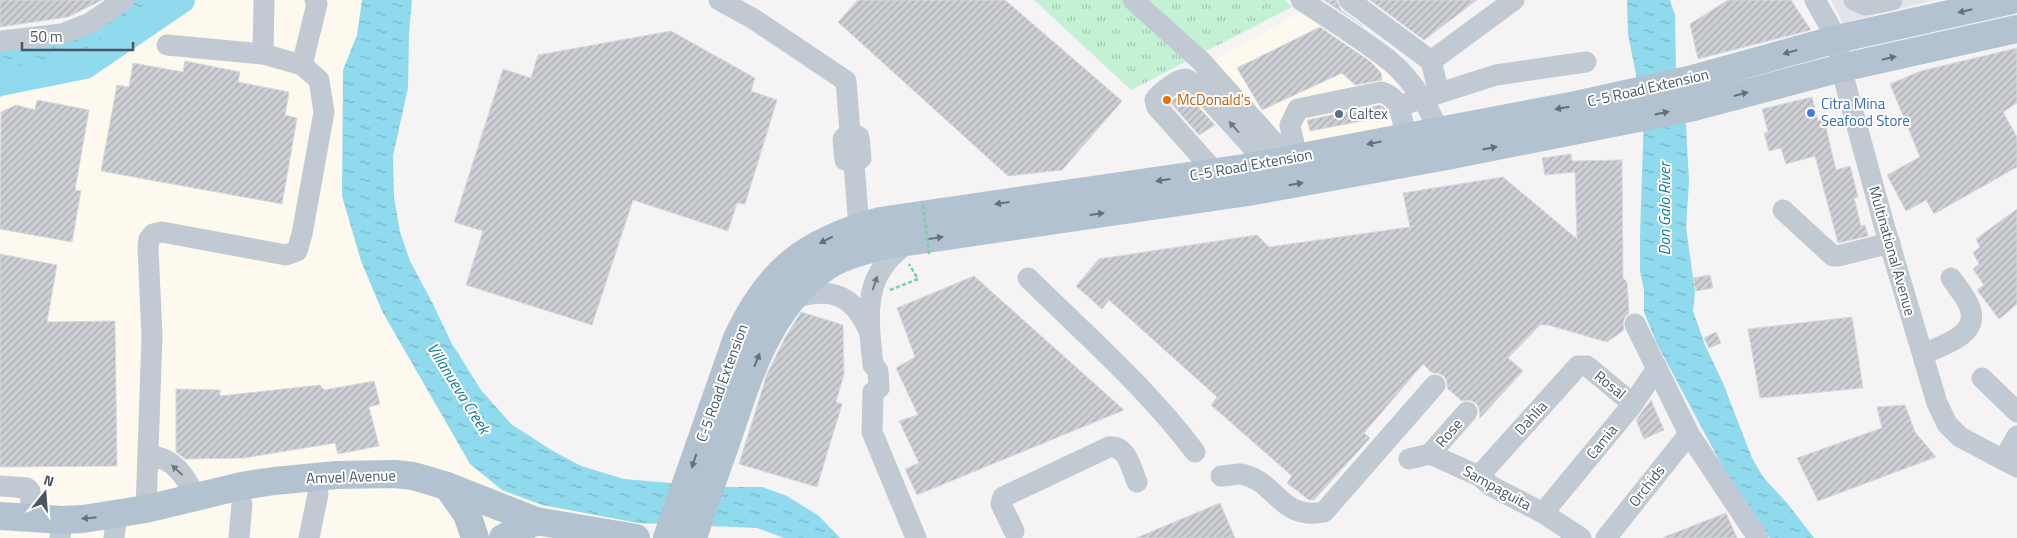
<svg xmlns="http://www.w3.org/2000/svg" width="2017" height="538" font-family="'Titillium Web',sans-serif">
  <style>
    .commercial { fill: #fdf9ef }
    .airport { fill: #e2e4e7 }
    .grass { fill: url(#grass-tufts) }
    .water { fill: url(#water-ripples) }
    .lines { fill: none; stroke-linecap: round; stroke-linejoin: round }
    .river { stroke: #90daee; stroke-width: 26 }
    .building { fill: url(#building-hatch); stroke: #d7d9de }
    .path { stroke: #7ad0a6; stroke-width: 2.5; stroke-dasharray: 4 2.5; stroke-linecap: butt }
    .minor { stroke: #c1cad2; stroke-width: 21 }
    .major { stroke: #b3c2d1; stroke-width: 28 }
    .path-bridge { stroke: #7ad0a6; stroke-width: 2.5; stroke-dasharray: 4 2.5; stroke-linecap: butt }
    .oneway { fill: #64717d }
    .oneway2 { fill: #6e7983 }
    .food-dot { fill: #e8710a; stroke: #fff; stroke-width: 2 }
    .shop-dot { fill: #3f7fe0; stroke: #fff; stroke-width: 2 }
    .service-dot { fill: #5c6f8a; stroke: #fff; stroke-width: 2 }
    .labels { text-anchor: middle; stroke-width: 4; stroke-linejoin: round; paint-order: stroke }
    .street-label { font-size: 15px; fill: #4a5661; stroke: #fff }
    .food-label { font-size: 15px; fill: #c56008; stroke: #fff; text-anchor: start }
    .shop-label { font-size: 15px; fill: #366cbe; stroke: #fff; text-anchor: start }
    .service-label { font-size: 15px; fill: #4e5e75; stroke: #fff; text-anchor: start }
    .water-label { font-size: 16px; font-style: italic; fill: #0c7c9b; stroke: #fff }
  </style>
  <defs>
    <pattern id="grass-tufts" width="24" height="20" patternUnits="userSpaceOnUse" patternTransform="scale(1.25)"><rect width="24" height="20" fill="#c3f1d5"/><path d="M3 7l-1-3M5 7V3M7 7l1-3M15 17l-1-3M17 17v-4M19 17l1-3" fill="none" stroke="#a0c6b0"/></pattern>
    <pattern id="water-ripples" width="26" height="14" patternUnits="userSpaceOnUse" patternTransform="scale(1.25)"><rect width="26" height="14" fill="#90daee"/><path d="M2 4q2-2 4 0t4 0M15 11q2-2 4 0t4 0" fill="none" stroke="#78b4c4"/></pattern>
    <pattern id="building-hatch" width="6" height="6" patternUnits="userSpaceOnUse" patternTransform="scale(1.25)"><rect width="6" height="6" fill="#cdcfd5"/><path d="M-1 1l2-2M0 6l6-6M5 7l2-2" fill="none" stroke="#a8abb0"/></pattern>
  </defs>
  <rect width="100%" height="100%" fill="#f5f3f3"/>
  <g class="commercial">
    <path d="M177,0H362L357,35L343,70L342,196L361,261L542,505L638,523L633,538H0V97L91,57Z"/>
    <path d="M1303,11L1382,68L1391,77L1418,125L1287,146L1206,65Z"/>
  </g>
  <path class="airport" d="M1831,0H1935L1843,23Z"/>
  <path class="grass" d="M1034,0H1285L1292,7L1131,90Z"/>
  <g class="water">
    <path d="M132,0H177L91,57L0,97V47Z"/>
    <path d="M362,0H412L409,33L408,88L393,156L394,197L400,232L410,261L433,304L451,342L481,390L511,424L553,451L581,466L624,479L718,487H762L787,496L819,516L840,538H784L757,528L638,523L542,505L502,490L470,464L382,311L361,261L342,196L343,70L357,35Z"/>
    <path d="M1627,0H1670L1675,15L1676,68L1686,125L1689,182L1686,227L1695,292L1693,311L1705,345L1723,383L1752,458L1763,477L1787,503L1814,538H1770L1727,475L1657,344L1644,312V290L1640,271V235L1644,115L1628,34Z"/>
  </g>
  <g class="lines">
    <path class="river" d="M0,83L85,66L182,0"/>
  </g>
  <g class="building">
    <path d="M0,0H102L68,17L0,27Z"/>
    <path d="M858,0H1005L1122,101L1062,170L1008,176L838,22Z"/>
    <path d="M1324,0H1337L1341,10L1363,26Z"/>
    <path d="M1370,0H1477L1424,40Z"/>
    <path d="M1728,0H1791L1811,30L1698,59L1690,24Z"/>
    <path d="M1320,27L1371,62L1381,73L1382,80L1355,85L1342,73L1262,110L1237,68Z"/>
    <path d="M671,31L755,78L751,91L777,100L745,204L737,203L728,231L633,200L592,325L466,285L483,231L454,222L503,69L531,78L538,55Z"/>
    <path d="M2017,48V103L2003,112L2017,137V167L1934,214L1926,200L1906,211L1887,175L1920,157L1890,84L1921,71Z"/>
    <path d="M185,61L240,72L238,82L289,92L285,115L297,118L282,204L101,171L117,85L129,87L133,63L183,72Z"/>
    <path d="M1184,92L1215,125L1199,135L1170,102Z"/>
    <path d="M1812,97L1818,121L1824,119L1836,170L1850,166L1858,197L1854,198L1861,226L1865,225L1868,236L1838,243L1815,156L1786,164L1781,148L1769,151L1764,133L1768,132L1762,109Z"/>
    <path d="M37,100L89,110L75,190L81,191L72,242L0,229L1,112L16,105L35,110Z"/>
    <path d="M1380,105L1384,107L1388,116L1310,131L1307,120Z"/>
    <path d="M1571,154L1572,161L1622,160L1623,278L1627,282L1629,313L1625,317L1623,323L1624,330L1607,342L1548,325H1540L1508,358L1523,371L1480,418L1479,408L1476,403L1469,400L1462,401L1447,388V381L1444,376L1438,373H1432L1423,364L1364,433L1370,438L1314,500H1309L1287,483L1292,476L1211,405L1217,397L1109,300L1102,309L1076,286L1099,259L1257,235L1269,247L1410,227L1403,193L1503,177L1577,239L1575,172L1545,175L1542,158Z"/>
    <path d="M2017,209V304L1999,319L1977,290L1984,285L1973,269L1979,264L1973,253L1980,247L1976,239Z"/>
    <path d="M0,254L57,265L47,322L115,321L117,466L0,467Z"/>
    <path d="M1710,275L1713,288L1696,291L1693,278Z"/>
    <path d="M974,276L1124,410L917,495L905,469L919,463L899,421L918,415L896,368L915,357L897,308Z"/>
    <path d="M801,312L843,325L844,374L836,402L842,404L817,487L739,464L767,374L785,338Z"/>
    <path d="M1852,317L1863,388L1760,398L1748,329Z"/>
    <path d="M1716,332L1721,343L1709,348L1704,338Z"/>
    <path d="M374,381L380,404L369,407L379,446L338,454L335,443L244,458L185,459L176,452V389L220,390V396L320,385L324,390Z"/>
    <path d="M1651,400L1664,430L1644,439L1636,420Z"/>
    <path d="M1905,405L1915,432L1936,457L1818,501L1797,458L1882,428L1877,407Z"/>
    <path d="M1220,503L1235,538H1136Z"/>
    <path d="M1726,513L1737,538H1664V537Z"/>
  </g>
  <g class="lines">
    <path class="path" d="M890,290L918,279L909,264"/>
    <g class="minor">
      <path d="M719,0L752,18L846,81L850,132L843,139L845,160L854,164"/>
      <path d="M1133,0L1201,61L1289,159"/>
      <path d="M1301,0C1331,20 1362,39 1390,61C1414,81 1434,114 1443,144"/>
      <path d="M1349,0L1431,61L1439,93"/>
      <path d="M1815,0L1837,39L1841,68L1884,225L1937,403L1947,424L1960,437L2017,467"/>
      <path d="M1854,0L1866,5L1892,0"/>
      <path d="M0,41L62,34L90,23L124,0"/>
      <path d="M263,54L264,0"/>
      <path d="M1431,61L1514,0"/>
      <path d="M302,65L317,4L315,0"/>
      <path d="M1399,106L1496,75L1586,62"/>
      <path d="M850,132L859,137L861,158L854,164"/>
      <path d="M1297,158L1290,125L1298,109L1381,92C1401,97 1402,119 1406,137"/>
      <path d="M854,164L859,227"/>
      <path d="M1215,172L1157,107L1155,100C1159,94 1177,79 1185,79C1189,80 1192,82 1196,85L1267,163"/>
      <path d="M1783,210L1833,256H1838L1890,243"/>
      <path d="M1028,278C1085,334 1147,388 1195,452"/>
      <path d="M794,298C831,287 853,294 869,331"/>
      <path d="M1635,324L1689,434L1758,538"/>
      <path d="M1923,354C1940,346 1980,336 1970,308C1967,298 1957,287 1951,278"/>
      <path d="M1982,378L2017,412"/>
      <path d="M873,392L879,388L878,371L873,365C870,334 863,294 883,267C889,257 899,250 908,242"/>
      <path d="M873,392L872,432L916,538"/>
      <path d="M1430,454L1467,412"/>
      <path d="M149,457C172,455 187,478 195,497"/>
      <path d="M1409,459L1430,454L1479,476L1491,486L1543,513L1581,538"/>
      <path d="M2004,460L2017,436"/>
      <path d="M1221,476C1227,476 1234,474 1240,474C1276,479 1279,521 1324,512L1435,385"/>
      <path d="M1479,476L1578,366H1587L1633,404"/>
      <path d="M0,486L27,488L30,491L32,519"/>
      <path d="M146,509L152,336L148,248L149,239L153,234L162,232L286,255L297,251L302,234L324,112L319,80L302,65L263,54L167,45"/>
      <path d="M1543,513L1633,404L1657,368"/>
      <path d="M1014,531L1001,504L1003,497L1109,447C1127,445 1131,468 1137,482"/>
      <path d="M60,538L62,520"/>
      <path d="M114,538L117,514"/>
      <path d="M239,538L242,504"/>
      <path d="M309,538L318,494"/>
      <path d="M1606,538L1689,434"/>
    </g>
    <g class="major">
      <path d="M447,486L467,514L475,538"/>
      <path d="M0,516L62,520L83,519L146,509L241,486L274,481L337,475L395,474L413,476L447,486L536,521L636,538"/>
      <path d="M503,538L536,521"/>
      <path d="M667,538L737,338C769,269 807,241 880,221L1244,168L1576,105L1689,80L1837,39L2012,0"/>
      <path d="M693,538C704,504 716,471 728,437C748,377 769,309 822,270C840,256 864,251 886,245L1248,192L1447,156L1694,107L1841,68L2017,29"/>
    </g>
    <path class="path-bridge" d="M923,205L929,254"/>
  </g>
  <defs><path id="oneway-solid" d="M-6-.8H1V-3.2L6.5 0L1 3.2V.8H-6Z" transform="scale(1.25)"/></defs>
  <g class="oneway">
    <use href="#oneway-solid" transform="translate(1965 11) rotate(167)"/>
    <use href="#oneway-solid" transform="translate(1790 52) rotate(164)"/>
    <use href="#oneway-solid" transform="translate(1889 58) rotate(-13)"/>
    <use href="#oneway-solid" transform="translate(1741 94) rotate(-15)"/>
    <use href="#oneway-solid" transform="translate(1562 108) rotate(170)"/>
    <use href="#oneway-solid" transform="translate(1662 113) rotate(-12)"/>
    <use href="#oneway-solid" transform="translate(1374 143) rotate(169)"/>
    <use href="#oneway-solid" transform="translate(1490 148) rotate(-11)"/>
    <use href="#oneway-solid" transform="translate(1163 180) rotate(172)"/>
    <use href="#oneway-solid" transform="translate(1296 184) rotate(-10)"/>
    <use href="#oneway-solid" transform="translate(1002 203) rotate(172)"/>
    <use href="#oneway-solid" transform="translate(1097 214) rotate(-8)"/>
    <use href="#oneway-solid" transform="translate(936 238) rotate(-8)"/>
    <use href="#oneway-solid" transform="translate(826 240) rotate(153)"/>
    <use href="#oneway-solid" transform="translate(757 360) rotate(-68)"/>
    <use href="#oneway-solid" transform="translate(694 461) rotate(109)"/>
    <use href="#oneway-solid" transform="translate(89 518) rotate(174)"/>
  </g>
  <g class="oneway2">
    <use href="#oneway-solid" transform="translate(1234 127) rotate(-132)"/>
    <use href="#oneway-solid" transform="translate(875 283) rotate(-72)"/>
    <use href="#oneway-solid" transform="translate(177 470) rotate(-138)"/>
  </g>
  <circle class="food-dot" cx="1167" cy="100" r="5"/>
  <circle class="shop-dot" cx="1811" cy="113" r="5"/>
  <circle class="service-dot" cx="1339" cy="114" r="5"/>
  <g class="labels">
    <g class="street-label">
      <text transform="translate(1648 88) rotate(-13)" y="5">C-5 Road Extension</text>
      <text transform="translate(1251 165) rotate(-10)" y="5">C-5 Road Extension</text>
      <text transform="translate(1892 251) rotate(74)" y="5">Multinational Avenue</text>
      <text transform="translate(722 383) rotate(-70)" y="5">C-5 Road Extension</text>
      <text transform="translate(1610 385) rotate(39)" y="5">Rosal</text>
      <text transform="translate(1531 418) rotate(-48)" y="5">Dahlia</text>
      <text transform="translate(1449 433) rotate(-49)" y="5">Rose</text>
      <text transform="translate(1602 442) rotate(-51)" y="5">Camia</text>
      <text transform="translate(351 477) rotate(-2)" y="5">Amvel Avenue</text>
      <text transform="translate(1647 486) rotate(-52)" y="5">Orchids</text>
      <text transform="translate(1497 488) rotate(29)" y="5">Sampaguita</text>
    </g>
    <g class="food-label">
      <text x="1177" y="105">McDonald's</text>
    </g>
    <g class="shop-label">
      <text x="1821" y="109">Citra Mina<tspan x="1821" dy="17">Seafood Store</tspan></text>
    </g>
    <g class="service-label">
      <text x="1349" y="119">Caltex</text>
    </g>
    <g class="water-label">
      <text transform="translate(1664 209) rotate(-90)" y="6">Don Galo River</text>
      <text transform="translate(459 388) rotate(58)" y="6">Villanueva Creek</text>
    </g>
  </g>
  <g transform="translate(45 493) rotate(17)" stroke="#ffffff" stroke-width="4" paint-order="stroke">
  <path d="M0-4L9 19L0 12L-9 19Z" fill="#4a5661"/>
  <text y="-8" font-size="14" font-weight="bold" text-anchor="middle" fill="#4a5661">N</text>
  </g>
  <path d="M22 42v8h111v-8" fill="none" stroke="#4a5661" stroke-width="2.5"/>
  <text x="30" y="42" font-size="15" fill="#4a5661" stroke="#ffffff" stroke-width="4" paint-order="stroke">50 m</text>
</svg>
